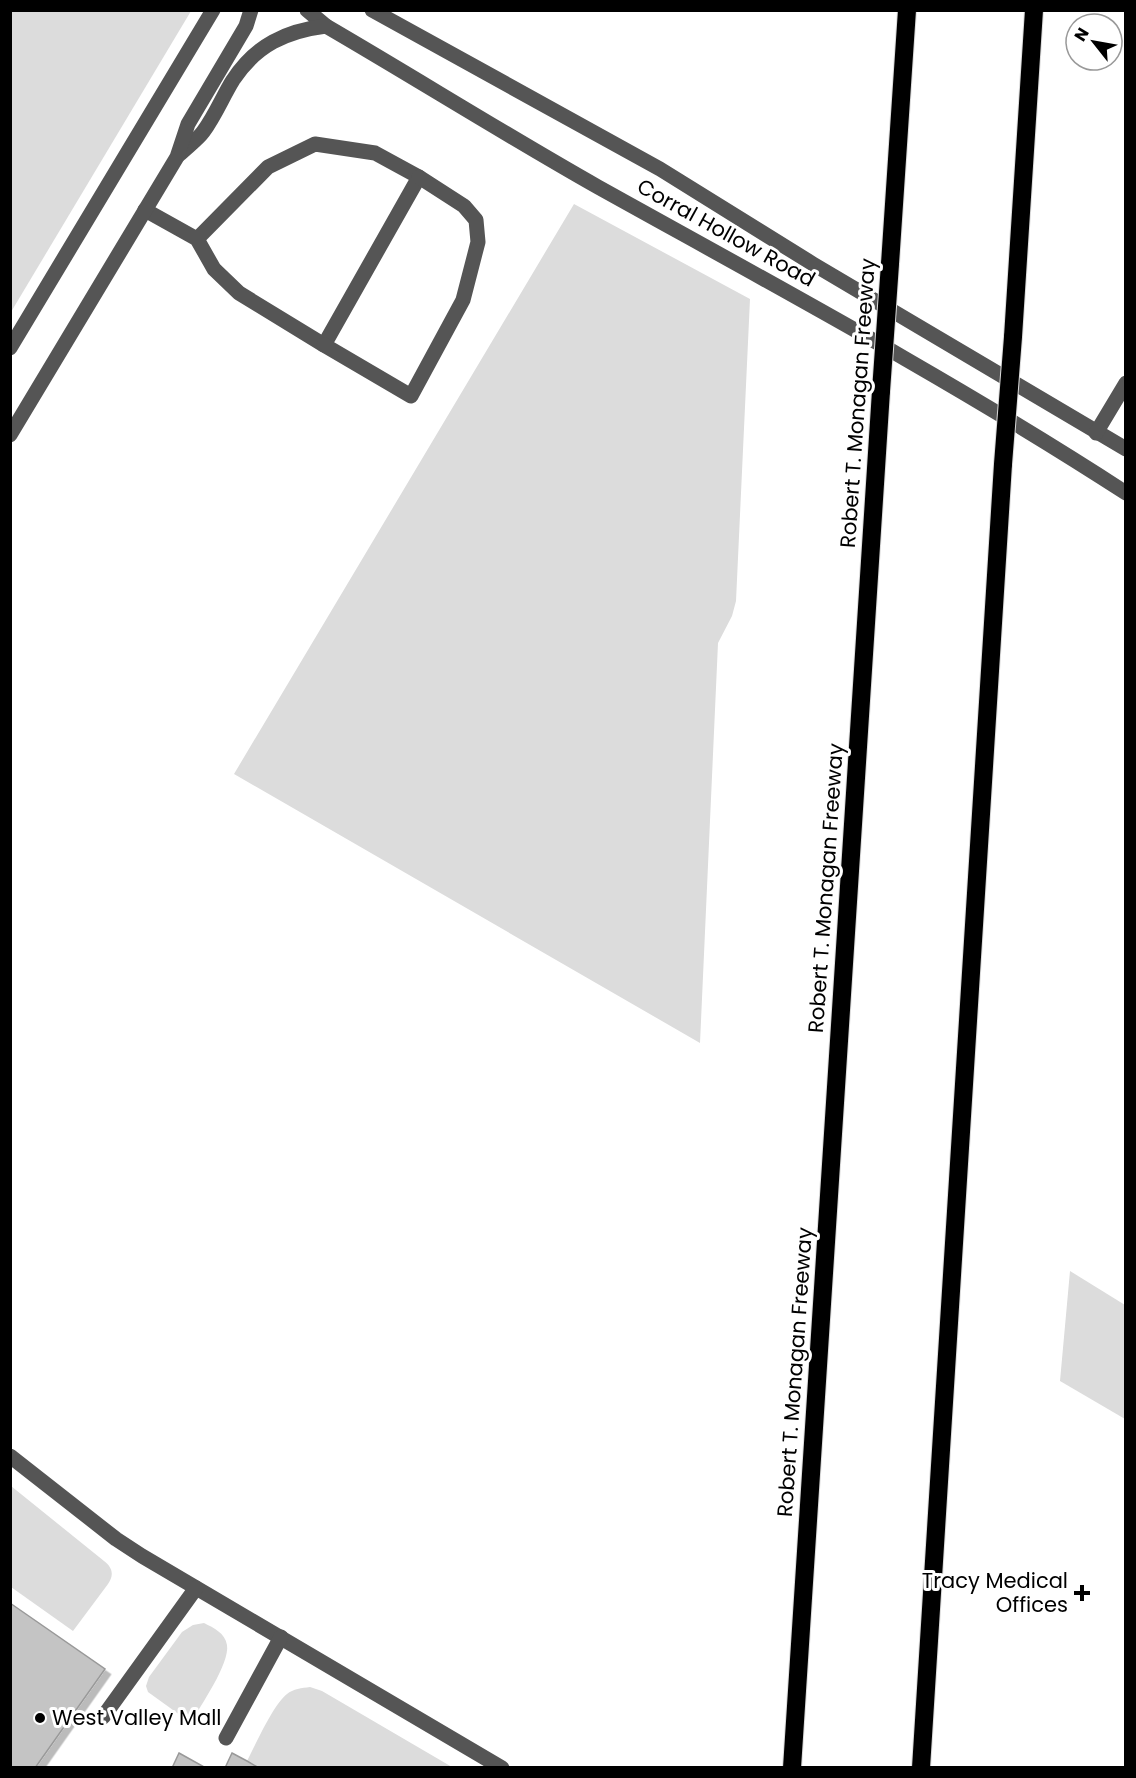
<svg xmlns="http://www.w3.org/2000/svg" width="1136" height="1778" font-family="Poppins,sans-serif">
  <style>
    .green { fill: #dcdcdc }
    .building { fill: #c4c4c4; stroke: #999; stroke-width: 1.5; filter: url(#shadow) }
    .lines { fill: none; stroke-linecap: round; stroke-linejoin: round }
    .highway-casing { stroke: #dbdbdb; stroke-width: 20 }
    .minor { stroke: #555; stroke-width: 15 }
    .highway { stroke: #000; stroke-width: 18 }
    .highway-bridge-casing { stroke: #dbdbdb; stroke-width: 20; stroke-linecap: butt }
    .highway-bridge { stroke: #000; stroke-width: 18 }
    .poi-dot { fill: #000; stroke: #fff; stroke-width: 2 }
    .labels { text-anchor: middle; stroke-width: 6; stroke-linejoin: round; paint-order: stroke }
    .street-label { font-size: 21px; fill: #000; stroke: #fff }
    .poi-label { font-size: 21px; fill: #000; stroke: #fff; text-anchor: end }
  </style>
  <defs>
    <filter id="shadow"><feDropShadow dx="5.5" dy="5.5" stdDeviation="0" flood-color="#0004"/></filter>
  </defs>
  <rect width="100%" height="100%" fill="#fff"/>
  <g class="green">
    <path d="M11,10L191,11L11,312L10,11Z"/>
    <path d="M574,204L750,299L736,601L732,616L718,643L700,1043L234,774Z"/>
    <path d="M1070,1271L1125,1305V1419L1060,1381Z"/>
    <path d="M11,1486L104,1561C113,1568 114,1575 108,1584L73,1631L11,1587Z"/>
    <path d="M204,1623C214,1628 225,1633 227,1645C230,1664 200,1706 191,1723L148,1692L146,1686L149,1677L182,1632L193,1625Z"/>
    <path d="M310,1687L322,1691L452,1767L259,1768L247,1761C256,1744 273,1705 287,1694C293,1689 302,1688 310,1687Z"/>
  </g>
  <g class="building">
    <path d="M10,1603L105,1669L35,1768H10Z"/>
    <path d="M179,1753L206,1768H172Z"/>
    <path d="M232,1753L247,1761L259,1768H225Z"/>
  </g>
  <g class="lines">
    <defs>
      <g id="highway">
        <path d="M890,264L907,10"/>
        <path d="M1013,337L1034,10"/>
        <path d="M792,1768L881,391"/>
        <path d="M921,1768L1003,464"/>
      </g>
    </defs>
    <use href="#highway" class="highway-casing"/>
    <g class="minor">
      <path d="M307,10L326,26C417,79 506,135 598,187C776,286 955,382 1126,493"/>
      <path d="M372,10L660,169L813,264L1126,449"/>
      <path d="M180,154C187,147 197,140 203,132C215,116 223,96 233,80C256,45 286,31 326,26"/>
      <path d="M145,210L197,239L268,167L315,144L375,153L419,177L324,345L239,293L214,269L197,239"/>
      <path d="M324,345L411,396L463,300L478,242L476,220L464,206L419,177"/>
      <path d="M10,348L213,10"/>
      <path d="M1096,433L1126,383"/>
      <path d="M10,435L177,157L188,124L246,26L251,10"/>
      <path d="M10,1456L116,1539L142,1556L502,1768"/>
      <path d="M103,1717L196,1588"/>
      <path d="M226,1738L281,1637"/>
    </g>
    <use href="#highway" class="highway"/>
    <defs>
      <g id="highway-bridge">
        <path d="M881,391L890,264"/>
        <path d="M1003,464L1013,337"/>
      </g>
    </defs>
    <use href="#highway-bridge" class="highway-bridge-casing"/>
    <use href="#highway-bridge" class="highway-bridge"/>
  </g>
  <g class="poi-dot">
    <path d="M1079 1584h6v6h6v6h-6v6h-6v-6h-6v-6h6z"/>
    <circle cx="40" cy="1718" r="6"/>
  </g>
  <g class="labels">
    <g class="street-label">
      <text transform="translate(726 233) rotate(29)" y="7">Corral Hollow Road</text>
      <text transform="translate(858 403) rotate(-86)" y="7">Robert T. Monagan Freeway</text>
      <text transform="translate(826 888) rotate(-86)" y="7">Robert T. Monagan Freeway</text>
      <text transform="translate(795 1372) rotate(-86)" y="7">Robert T. Monagan Freeway</text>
    </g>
    <g class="poi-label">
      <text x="1068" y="1588">Tracy Medical<tspan x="1068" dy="24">Offices</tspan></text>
      <text x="52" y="1725" text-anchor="start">West Valley Mall</text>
    </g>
  </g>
  <rect width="1136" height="1778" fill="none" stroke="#000000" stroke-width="24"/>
  <g transform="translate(1094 42) rotate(301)"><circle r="28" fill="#ffffff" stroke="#999999" stroke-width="1.5"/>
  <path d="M0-4.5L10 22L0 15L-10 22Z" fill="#000000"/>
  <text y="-9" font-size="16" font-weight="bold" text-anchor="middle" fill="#000000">N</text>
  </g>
</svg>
